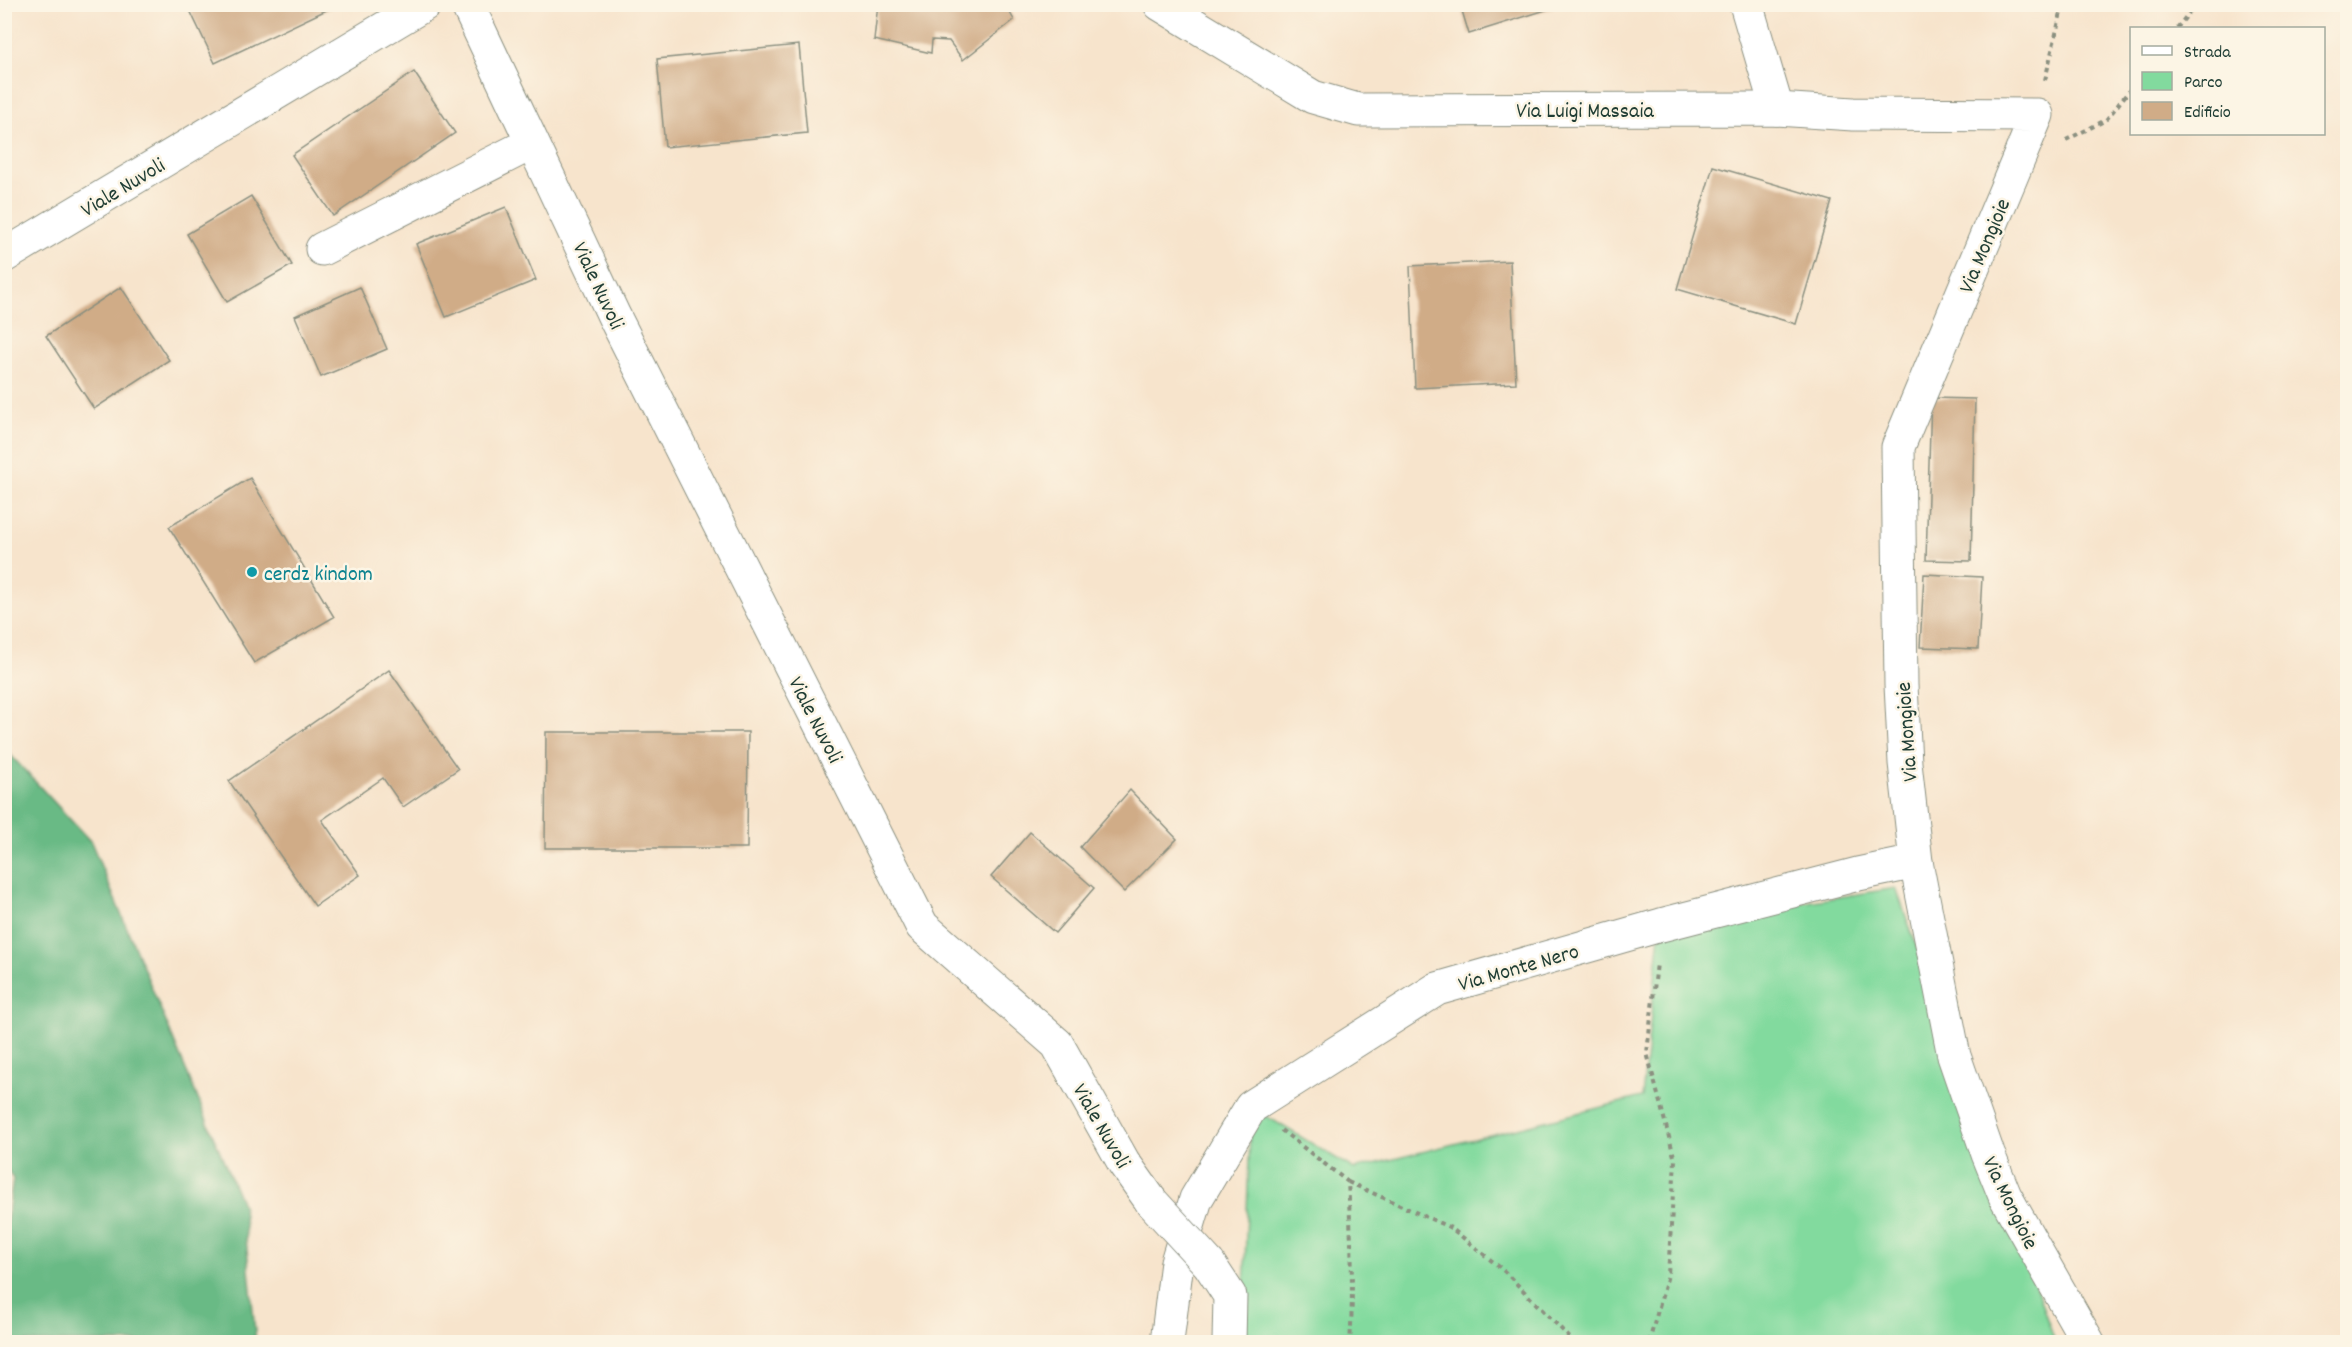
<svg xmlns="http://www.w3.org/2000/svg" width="2352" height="1347" font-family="Dekko,sans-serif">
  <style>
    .green { fill: #82da9e; stroke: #508c69; stroke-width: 1.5 }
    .forest { fill: #69ba85; stroke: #447c5c; stroke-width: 1.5 }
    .building { fill: #d0ac87 }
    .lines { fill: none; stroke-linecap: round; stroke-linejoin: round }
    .minor-casing { stroke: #8b9080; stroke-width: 35 }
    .path { stroke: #8b9080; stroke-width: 4; stroke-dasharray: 4.5 4.5; stroke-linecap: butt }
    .minor { stroke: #fff; stroke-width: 33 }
    .minor-bridge-casing { stroke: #8b9080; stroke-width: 35; stroke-linecap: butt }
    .minor-bridge { stroke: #fff; stroke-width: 33 }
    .culture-dot { fill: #0f9aa8; stroke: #fcf5e5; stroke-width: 2 }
    .labels { text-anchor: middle; stroke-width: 5; stroke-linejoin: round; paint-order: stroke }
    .street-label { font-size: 22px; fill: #1f3d34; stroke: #fcf5e5 }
    .culture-label { font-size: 22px; fill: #0d838f; stroke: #fcf5e5; text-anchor: start }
  </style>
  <rect width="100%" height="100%" fill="#fcf5e5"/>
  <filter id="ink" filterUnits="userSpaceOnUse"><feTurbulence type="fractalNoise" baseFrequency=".0167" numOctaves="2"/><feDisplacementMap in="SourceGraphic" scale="12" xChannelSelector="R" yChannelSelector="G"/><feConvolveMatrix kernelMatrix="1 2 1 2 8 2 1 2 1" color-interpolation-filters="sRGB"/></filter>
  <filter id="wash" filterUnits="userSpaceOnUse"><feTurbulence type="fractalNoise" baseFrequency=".008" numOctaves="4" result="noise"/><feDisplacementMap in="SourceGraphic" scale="24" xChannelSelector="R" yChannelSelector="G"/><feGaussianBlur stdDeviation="1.35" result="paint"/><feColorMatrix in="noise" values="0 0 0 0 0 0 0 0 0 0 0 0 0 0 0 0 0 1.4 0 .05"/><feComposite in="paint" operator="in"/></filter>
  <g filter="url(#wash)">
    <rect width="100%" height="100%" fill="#f7e4cc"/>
    <path class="green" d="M1896,888L2055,1342H1242L1251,1107L1354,1169L1642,1097L1661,925Z"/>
    <path class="forest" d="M5,749L91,842L243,1207L256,1342H5V1235L13,1179L4,1163Z"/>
    <g id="blocks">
      <g class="building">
        <path d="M187,4H339L215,63Z"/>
        <path d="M878,4H1005L1014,20L963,60L949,41L932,40L931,53L874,40Z"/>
        <path d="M1460,4H1551L1552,8L1469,34Z"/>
        <path d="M799,45L807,133L665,147L657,59Z"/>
        <path d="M414,72L455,133L333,216L292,155Z"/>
        <path d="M1713,166L1832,201L1796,324L1677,289Z"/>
        <path d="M251,196L292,265L227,302L187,234Z"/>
        <path d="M506,207L536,280L446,317L416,244Z"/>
        <path d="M1510,261L1516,383L1415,388L1410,266Z"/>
        <path d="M121,287L169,360L94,409L46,336Z"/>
        <path d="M360,287L387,349L321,377L295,316Z"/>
        <path d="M1931,398L1975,399L1971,561L1926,560Z"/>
        <path d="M250,478L334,617L254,663L169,527Z"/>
        <path d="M1924,574L1982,577L1978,649L1920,647Z"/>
        <path d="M389,670L458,769L403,807L383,778L322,820L360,875L315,906L229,781Z"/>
        <path d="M546,732H748L747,848H545Z"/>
        <path d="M1130,790L1177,839L1124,892L1080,847Z"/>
        <path d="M1030,832L1094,888L1055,933L991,877Z"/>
      </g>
    </g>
  </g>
  <g filter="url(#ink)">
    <use href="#blocks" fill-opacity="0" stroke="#8b9080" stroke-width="1.5"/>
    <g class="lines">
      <defs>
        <g id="minor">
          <path d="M467,4L614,316L922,926L1057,1044L1124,1163L1151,1201"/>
          <path d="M1160,4L1313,97L1358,110L1777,109L1853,114L2037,115L1898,447L1901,685L1905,763L1916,862L1954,1056L1988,1154L2005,1196L2088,1342"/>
          <path d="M1746,4L1777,109"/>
          <path d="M322,249L532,143"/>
          <path d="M4,256L425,4"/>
          <path d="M1209,1264L1230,1296L1229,1342"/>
          <path d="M1167,1342L1177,1262L1196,1199L1251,1107L1437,989L1661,925L1858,874L1916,862"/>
        </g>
      </defs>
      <use href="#minor" class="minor-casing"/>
      <g class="path">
        <path d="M2177,28L2196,4"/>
        <path d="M2045,80L2063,4"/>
        <path d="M2066,140L2106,120L2132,87"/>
        <path d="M1281,1130L1348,1182C1351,1236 1354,1289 1350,1342"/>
        <path d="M1348,1182L1451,1228L1502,1269L1574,1342"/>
        <path d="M1649,1342L1668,1275L1675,1160L1647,1053L1657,963"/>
      </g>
      <use href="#minor" class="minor"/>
      <defs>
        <path id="minor-bridge" d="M1151,1201L1209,1264"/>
      </defs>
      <use href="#minor-bridge" class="minor-bridge-casing"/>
      <use href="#minor-bridge" class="minor-bridge"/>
    </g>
  </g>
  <circle class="culture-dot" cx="252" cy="572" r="6"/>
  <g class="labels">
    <g class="street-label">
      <text x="1585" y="117">Via Luigi Massaia</text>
      <text transform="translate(122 186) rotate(-31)" y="8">Viale Nuvoli</text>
      <text transform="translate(1983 245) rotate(-67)" y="8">Via Mongioie</text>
      <text transform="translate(600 285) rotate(65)" y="8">Viale Nuvoli</text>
      <text transform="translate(817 719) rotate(63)" y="8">Viale Nuvoli</text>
      <text transform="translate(1905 732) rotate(-94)" y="8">Via Mongioie</text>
      <text transform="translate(1518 966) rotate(-16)" y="8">Via Monte Nero</text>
      <text transform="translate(1103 1125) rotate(60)" y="8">Viale Nuvoli</text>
      <text transform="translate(2012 1202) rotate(64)" y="8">Via Mongioie</text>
    </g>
    <g class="culture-label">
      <text x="264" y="580">cerdz kindom</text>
    </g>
  </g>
  <rect width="2352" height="1347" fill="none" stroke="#fcf5e5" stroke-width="24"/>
  <rect x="2130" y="27" width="195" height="108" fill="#fcf5e5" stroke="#a4ab9e" stroke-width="1.5"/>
  <rect x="2142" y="46" width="30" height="9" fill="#ffffff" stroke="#a4ab9e" stroke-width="1.5"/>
  <text x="2184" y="57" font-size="18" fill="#1f3d34">Strada</text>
  <rect x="2142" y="72" width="30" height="18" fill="#82da9e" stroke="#a4ab9e" stroke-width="1.5"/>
  <text x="2184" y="87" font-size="18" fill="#1f3d34">Parco</text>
  <rect x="2142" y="102" width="30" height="18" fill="#d0ac87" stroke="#a4ab9e" stroke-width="1.5"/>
  <text x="2184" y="117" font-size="18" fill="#1f3d34">Edificio</text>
</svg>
